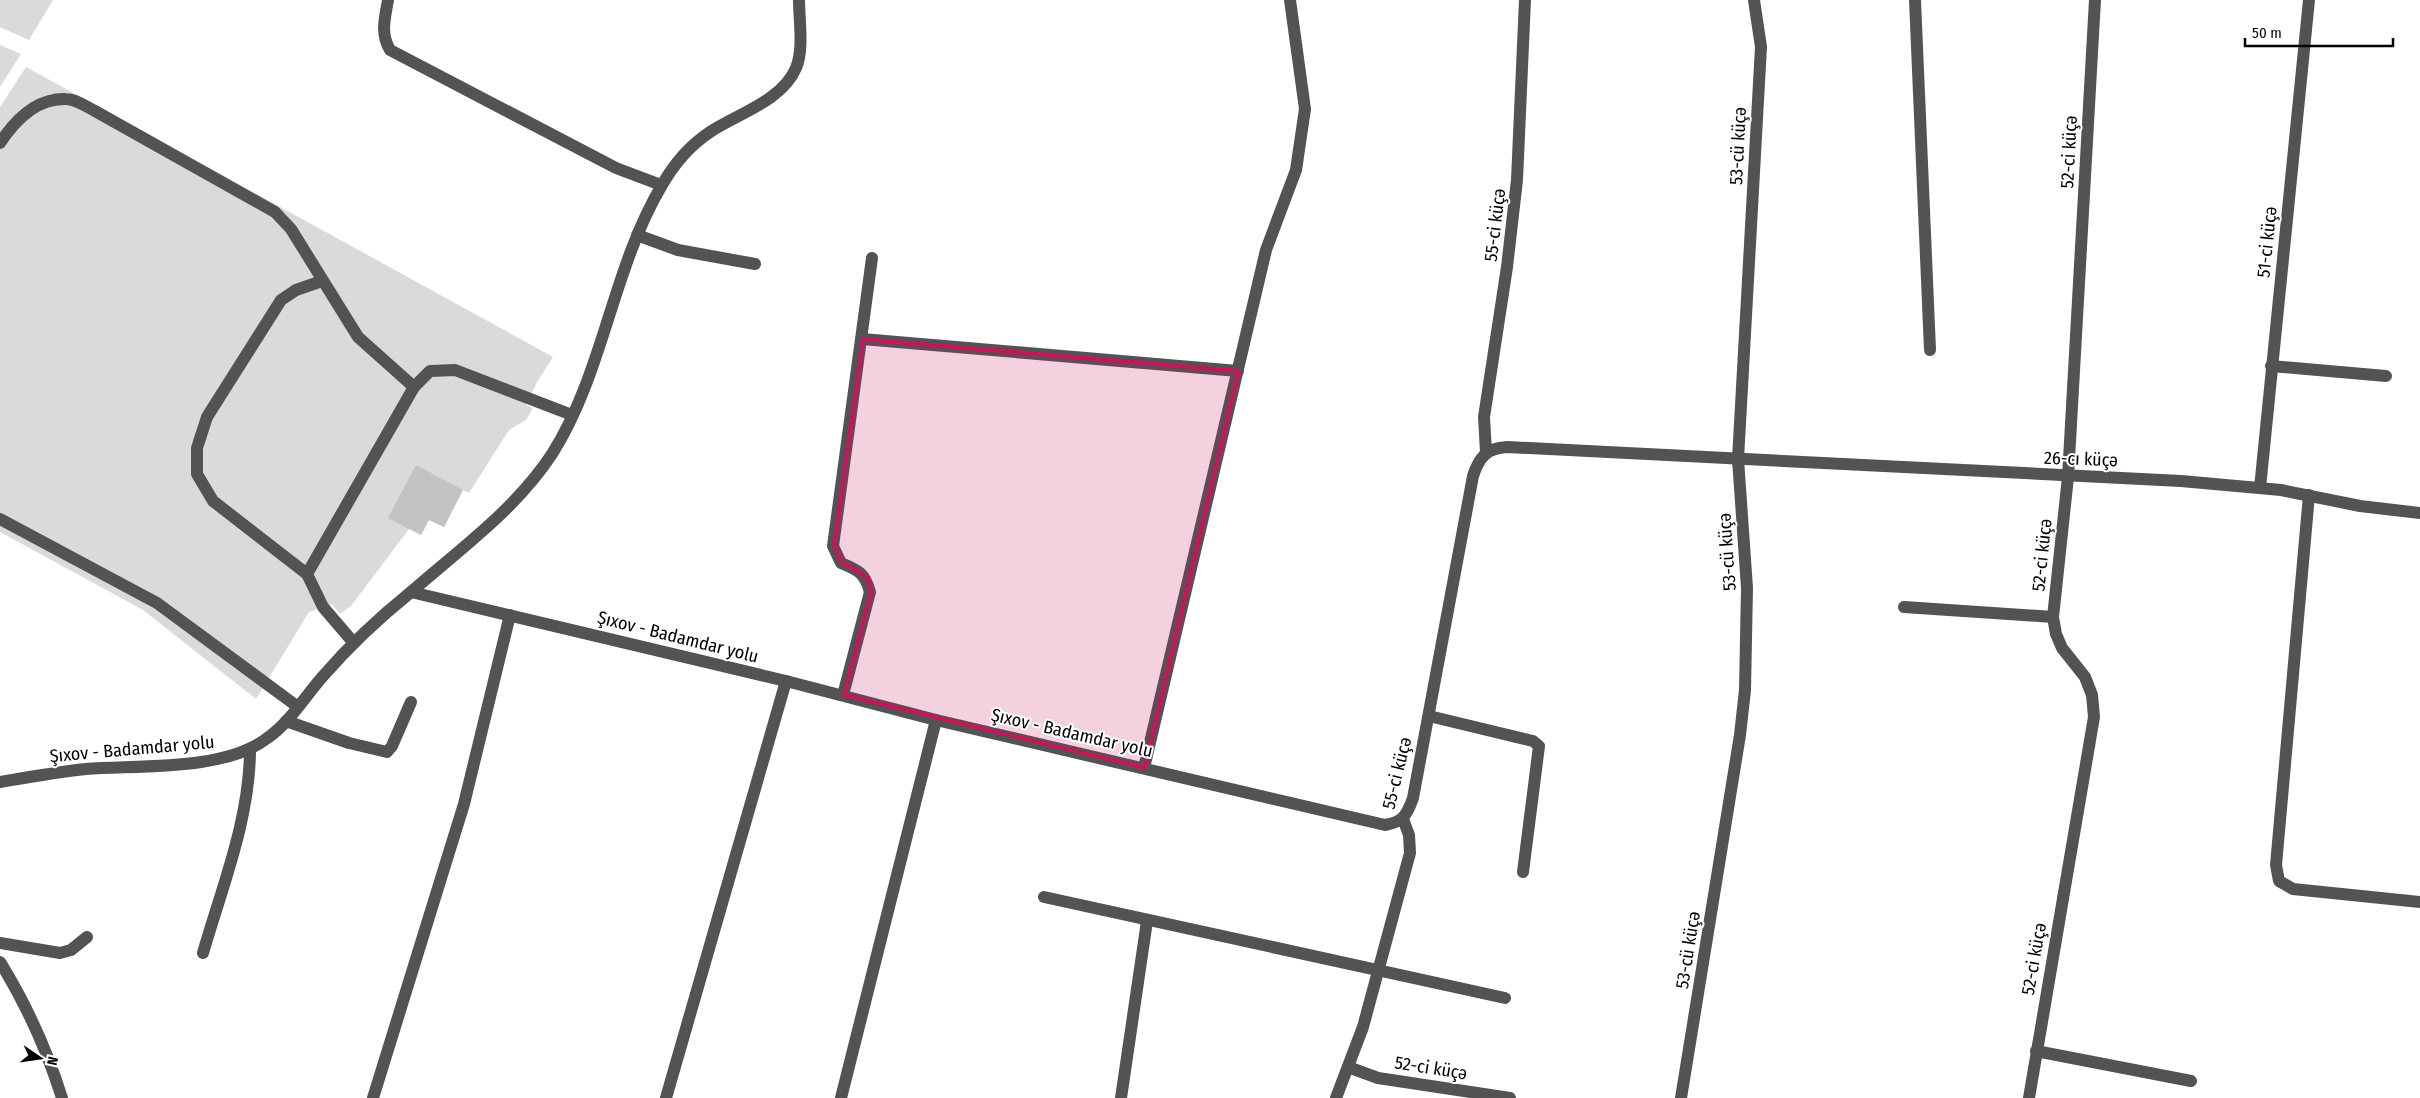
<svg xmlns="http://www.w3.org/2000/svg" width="2420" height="1098" font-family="'Fira Sans Condensed',sans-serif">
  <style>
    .green { fill: #dadada }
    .building { fill: #c3c3c3 }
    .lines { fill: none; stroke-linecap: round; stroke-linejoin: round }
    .minor { stroke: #535353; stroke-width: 12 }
    .marked { fill: #c2185b; fill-opacity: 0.2; stroke: #c2185b; stroke-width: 4; stroke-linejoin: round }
    .labels { text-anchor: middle; stroke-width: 4; stroke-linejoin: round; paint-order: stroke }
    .street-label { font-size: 18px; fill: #000; stroke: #fff }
  </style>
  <rect width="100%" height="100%" fill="#fff"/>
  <g class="green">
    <path d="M0,0H53L29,40L0,27Z"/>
    <path d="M0,45L21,54L0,87Z"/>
    <path d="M26,67L553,357L537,382L526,405L533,408L526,420L509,430L469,493L463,490L444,527L429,520L421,535L409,529L351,606L340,614L332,604L309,612L256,699L143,610L0,532V107Z"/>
  </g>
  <path class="building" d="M416,465L463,490L444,527L429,520L421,535L388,518Z"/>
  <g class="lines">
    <g class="minor">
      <path d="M388,0C385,18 380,33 390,50L616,168L661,185"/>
      <path d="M1915,0L1930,350"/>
      <path d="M0,143C15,120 36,98 66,99C76,99 87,107 95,111L275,212L291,229L358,337L414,387"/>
      <path d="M637,235L678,250L755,264"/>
      <path d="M862,339L1238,371"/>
      <path d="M2271,366L2386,376"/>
      <path d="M1486,452L1484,417L1507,267L1517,180L1525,0"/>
      <path d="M2260,488L2309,0"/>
      <path d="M2309,495L2276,865L2279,881L2293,889L2420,902"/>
      <path d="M0,519L157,603L298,707"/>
      <path d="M307,574L213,501L197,474V448L207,417L281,300L296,290L322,281"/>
      <path d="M411,592C460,549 516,509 552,454C604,372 612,269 662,185C674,164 689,146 710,132C737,114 782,101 796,68C804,49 799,20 799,0"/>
      <path d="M1904,607L2053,617"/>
      <path d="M353,642L323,607L307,574L414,387L430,371L455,370L572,415"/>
      <path d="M843,695L870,592C865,573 858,570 841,563L833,546L872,258"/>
      <path d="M1429,716L1533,741L1539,746L1523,872"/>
      <path d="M286,721L349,743L387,752L392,746L411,702"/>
      <path d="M1144,768L1266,250L1296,170L1305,109L1290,0"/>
      <path d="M0,782C29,777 57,772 86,769C139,765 223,771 266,739C290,723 305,696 324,675C351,644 380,617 411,592L786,681L936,720L1385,825C1403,822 1407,815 1413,798L1473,476C1479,458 1486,448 1507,447L2181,481L2281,490L2360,506L2420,513"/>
      <path d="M1044,897L1505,998"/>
      <path d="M0,943L60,953L71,950L87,937"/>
      <path d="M203,953C222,887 250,819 250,749"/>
      <path d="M0,962C26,1004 47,1050 62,1098"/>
      <path d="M2036,1051L2191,1081"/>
      <path d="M1348,1067L1378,1078L1510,1098"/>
      <path d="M373,1098L464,804L510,615"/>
      <path d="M666,1098L786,681"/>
      <path d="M841,1098L936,720"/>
      <path d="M1121,1098L1147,921"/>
      <path d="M1336,1098L1363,1027L1410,853L1409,835L1403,819"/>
      <path d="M1681,1098L1740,735L1745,690L1747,588L1738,459L1761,47L1754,0"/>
      <path d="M2029,1098L2094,717L2092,695L2085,677L2062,648L2056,634L2053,617L2068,477L2095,0"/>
    </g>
  </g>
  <path class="marked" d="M862,339L1238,371L1144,768L843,695L870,592L867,578L841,563L833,546Z"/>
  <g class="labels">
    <g class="street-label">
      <text transform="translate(1738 146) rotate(-87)" y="6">53-cü küçə</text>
      <text transform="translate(2069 152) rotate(-87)" y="6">52-ci küçə</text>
      <text transform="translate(1495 225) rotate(-83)" y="6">55-ci küçə</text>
      <text transform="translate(2267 242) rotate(-84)" y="6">51-ci küçə</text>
      <text transform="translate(2081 459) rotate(2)" y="6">26-cı küçə</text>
      <text transform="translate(1727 552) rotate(-94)" y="6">53-cü küçə</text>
      <text transform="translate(2042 555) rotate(-84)" y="6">52-ci küçə</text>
      <text transform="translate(678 637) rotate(14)" y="6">Şıxov - Badamdar yolu</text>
      <text transform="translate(1072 733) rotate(13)" y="6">Şıxov - Badamdar yolu</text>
      <text transform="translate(132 749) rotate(-5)" y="6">Şıxov - Badamdar yolu</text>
      <text transform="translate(1397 773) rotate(-76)" y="6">55-ci küçə</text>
      <text transform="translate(1688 950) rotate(-81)" y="6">53-cü küçə</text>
      <text transform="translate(2034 959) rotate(-80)" y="6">52-ci küçə</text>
      <text transform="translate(1431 1068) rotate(9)" y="6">52-ci küçə</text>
    </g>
  </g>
  <g transform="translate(40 1058) rotate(103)" stroke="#ffffff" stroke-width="4" paint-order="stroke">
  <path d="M0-4L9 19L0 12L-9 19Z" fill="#000000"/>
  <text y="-8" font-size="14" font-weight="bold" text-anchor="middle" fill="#000000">N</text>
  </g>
  <path d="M2245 38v8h148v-8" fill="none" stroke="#000000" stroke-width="2.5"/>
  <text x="2252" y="38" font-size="15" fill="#000000" stroke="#ffffff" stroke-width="4" paint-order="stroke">50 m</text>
</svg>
